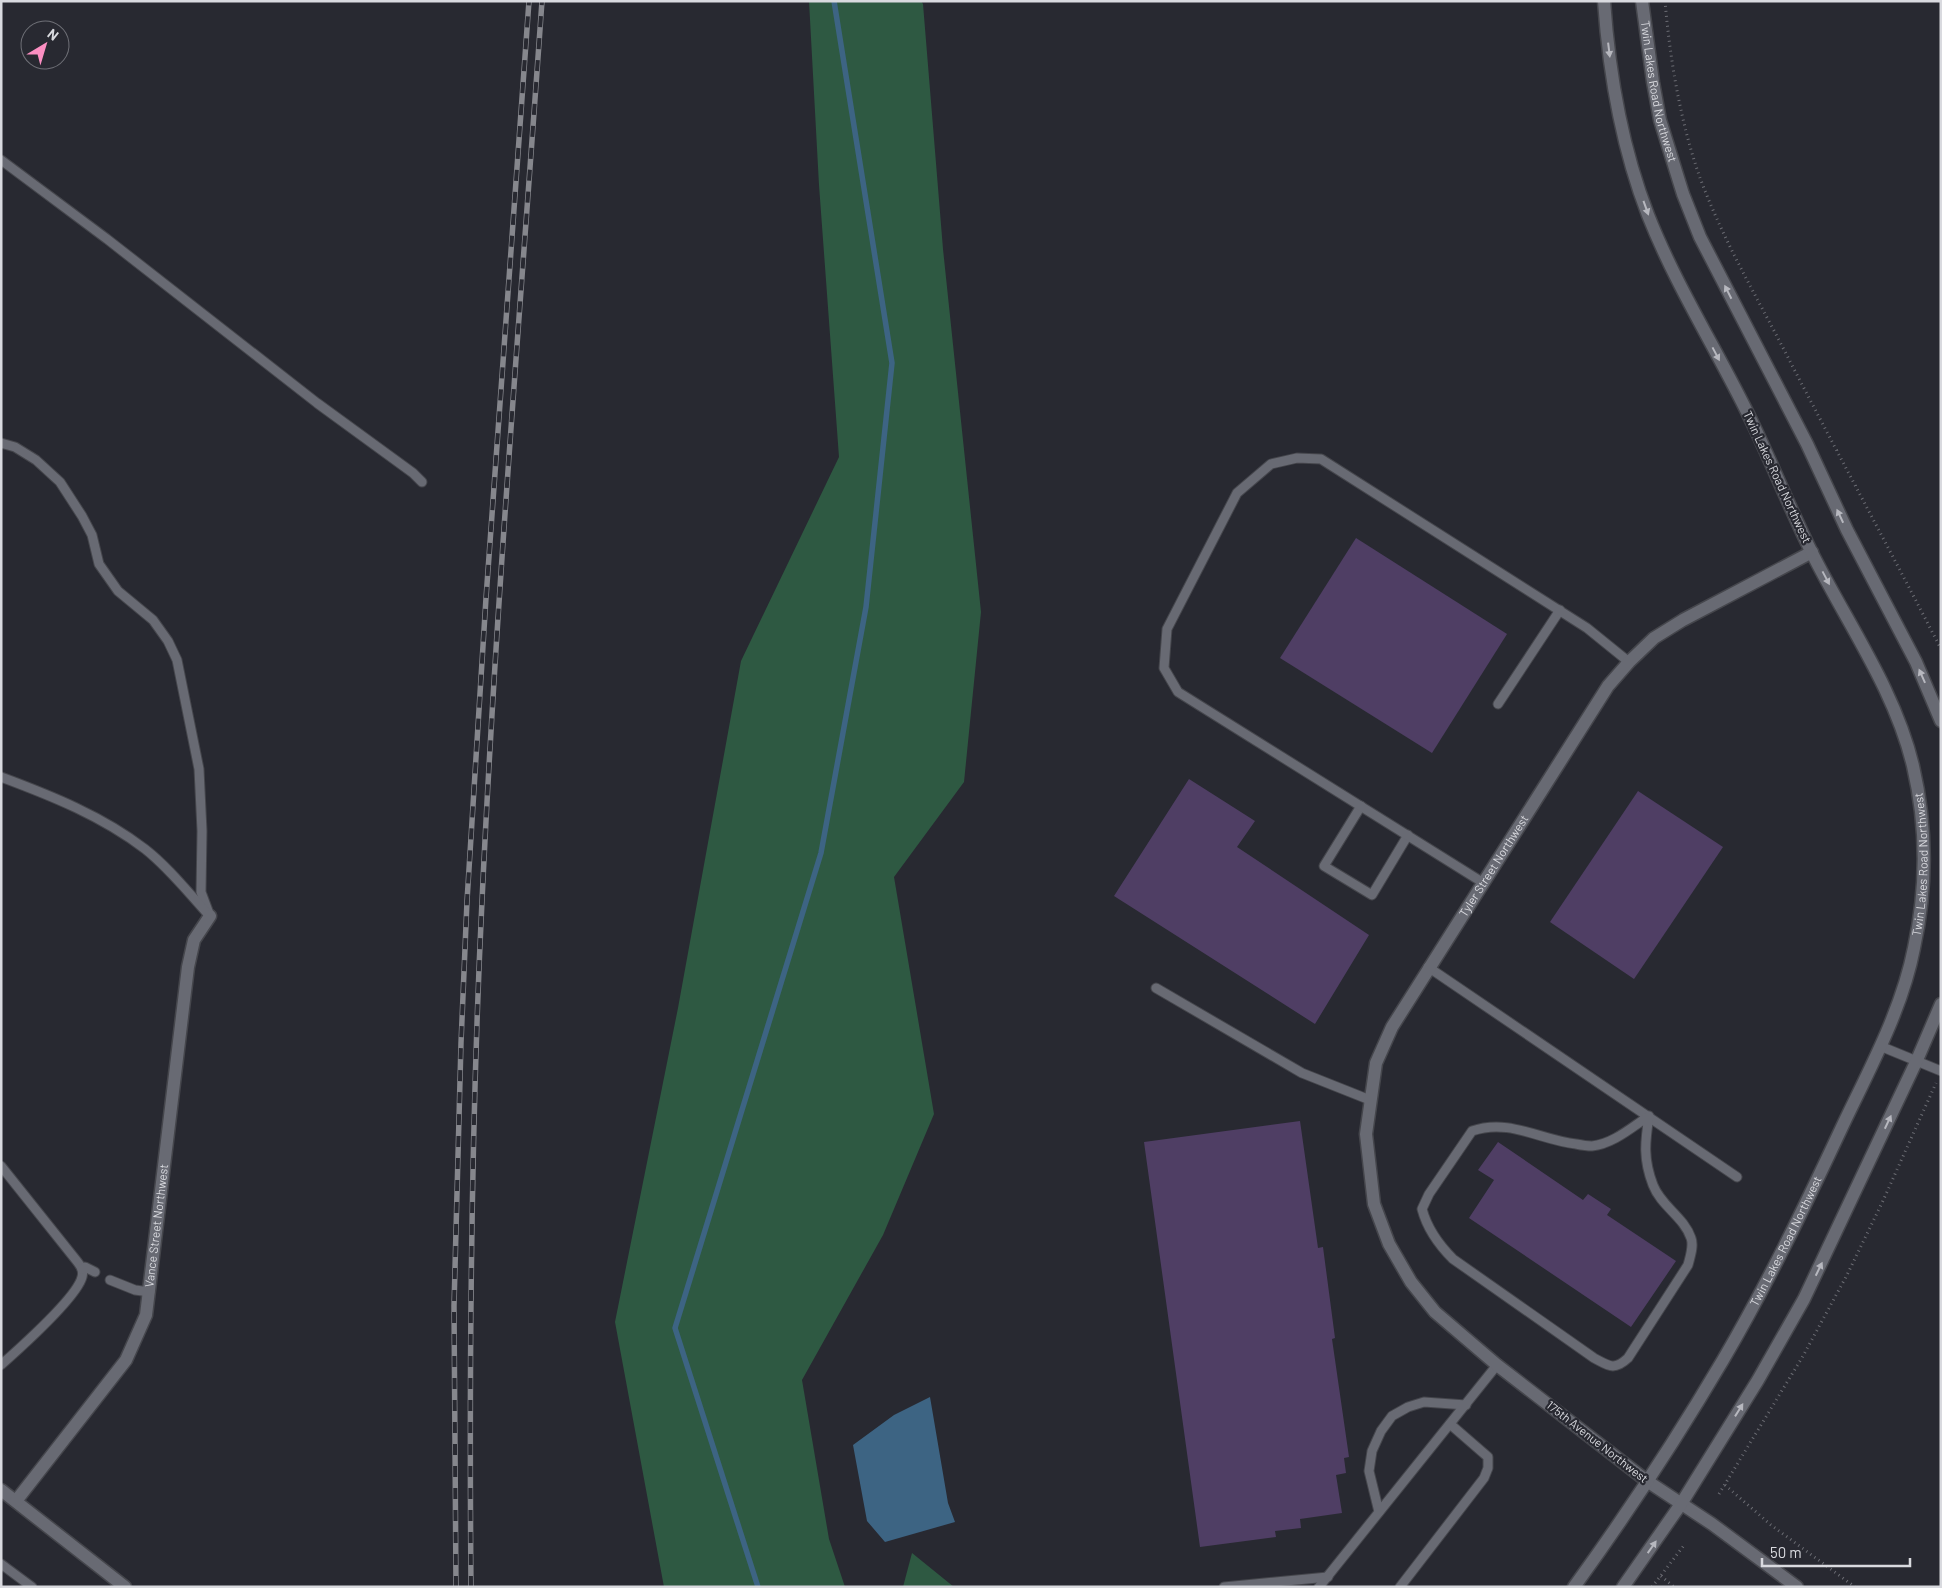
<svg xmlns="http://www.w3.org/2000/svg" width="1942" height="1588" font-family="Barlow,sans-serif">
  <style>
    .green { fill: #2e5942 }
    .water { fill: #3d6483 }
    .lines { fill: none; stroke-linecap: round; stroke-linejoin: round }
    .stream { stroke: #3d6483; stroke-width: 5.5 }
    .building { fill: #4f3e64 }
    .lane-casing { stroke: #45464c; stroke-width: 11 }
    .street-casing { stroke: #45464c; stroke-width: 15 }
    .secondary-casing { stroke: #45464c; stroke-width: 15 }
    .path { stroke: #6b6c73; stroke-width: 3; stroke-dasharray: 1 4; stroke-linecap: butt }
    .lane { stroke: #686a73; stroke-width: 9 }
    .street { stroke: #686a73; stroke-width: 12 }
    .secondary { stroke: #686a73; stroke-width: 12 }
    .rail-casing { stroke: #86878d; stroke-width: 5.5 }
    .rail { stroke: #282931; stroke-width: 4; stroke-dasharray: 11; stroke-linecap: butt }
    .oneway { fill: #b7b8bf }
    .labels { text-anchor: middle; stroke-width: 4.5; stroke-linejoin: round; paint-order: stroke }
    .street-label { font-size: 12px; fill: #d9dadf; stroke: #282931 }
  </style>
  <rect width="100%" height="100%" fill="#282931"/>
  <g class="green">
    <path d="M809,1H921L923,4L943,249L981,612L964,782L894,877L934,1114L883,1235L802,1380L829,1539L845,1587H664L615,1322L678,1008L741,661L839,457L819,185Z"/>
    <path d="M912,1553L954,1587H903Z"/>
  </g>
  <path class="water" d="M930,1397L948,1503L955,1522L885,1542L867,1521L853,1445L894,1415Z"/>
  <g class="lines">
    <path class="stream" d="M758,1587L675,1328L821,853L866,607L892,363L834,1"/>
  </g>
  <g class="building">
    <path d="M1356,538L1507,634L1432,753L1280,658Z"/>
    <path d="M1189,779L1255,821L1237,847L1369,935L1315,1024L1114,896Z"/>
    <path d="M1638,791L1723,847L1634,979L1550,922Z"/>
    <path d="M1300,1121L1318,1248L1323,1247L1335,1338L1332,1339L1349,1457L1344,1458L1346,1473L1336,1475L1342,1513L1300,1519L1301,1528L1275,1531L1276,1537L1200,1547L1144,1142Z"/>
    <path d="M1498,1142L1583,1200L1588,1194L1611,1209L1607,1215L1676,1261L1631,1327L1469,1218L1494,1180L1478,1170Z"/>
  </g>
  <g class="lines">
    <defs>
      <g id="lane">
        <path d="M1,160L107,239L317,403L413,473L422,482"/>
        <path d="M1,443L15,447L36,460L60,482L82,516L92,535L99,564L118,591L153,620L168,641L177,660L199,769L202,831L201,892L210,916"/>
        <path d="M1498,704L1560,610"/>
        <path d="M1,777C52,796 102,816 145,849C168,867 187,891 207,913"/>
        <path d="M1361,806L1324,866L1372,895L1408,835"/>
        <path d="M1482,882L1178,692L1164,668L1167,629L1237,493L1271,464L1297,458L1321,459L1587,628L1629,662"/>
        <path d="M1428,967L1737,1177"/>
        <path d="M1156,988L1302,1073L1370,1100"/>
        <path d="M1880,1046L1941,1071"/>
        <path d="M1649,1116C1645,1142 1643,1159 1653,1185C1661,1206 1684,1217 1691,1238C1694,1246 1690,1257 1688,1265L1628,1358C1614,1371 1609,1366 1594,1358L1453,1259C1440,1246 1427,1228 1422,1209L1429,1194L1472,1131C1509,1118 1540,1140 1576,1144C1581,1145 1587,1146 1592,1146C1613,1144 1632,1127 1649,1116Z"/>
        <path d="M1,1166L76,1260C80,1265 84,1270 82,1277C77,1297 19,1349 1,1365"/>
        <path d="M82,1269L85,1267L95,1272"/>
        <path d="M110,1280L135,1290L150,1292"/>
        <path d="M1379,1512L1369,1471L1372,1451L1381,1431L1392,1416L1408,1407L1424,1402L1466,1405"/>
        <path d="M1,1564L32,1587"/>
        <path d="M1224,1587L1328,1577"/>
        <path d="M1319,1587L1497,1365"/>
        <path d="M1400,1587L1484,1478L1488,1468V1457L1450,1424"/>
      </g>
      <g id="street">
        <path d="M1,1490L125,1587"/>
        <path id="s1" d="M16,1501L126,1360L146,1315L188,967L194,940L210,916"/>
        <path id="s2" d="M1797,1587L1712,1524L1647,1481L1497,1365L1435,1312L1411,1282L1389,1244L1374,1204L1366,1134L1376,1063L1392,1027L1608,686L1629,662L1654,638L1683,620L1812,552"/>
      </g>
      <g id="secondary">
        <path id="s3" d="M1642,1L1653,82L1660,120L1683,194L1700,237L1807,444L1847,530L1916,662L1941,721"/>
        <path id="s4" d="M1574,1587C1627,1514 1677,1438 1723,1360C1767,1285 1805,1206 1842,1127C1869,1070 1902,1010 1914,948C1927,888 1927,826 1913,766C1895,690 1847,623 1812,553C1790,509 1772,463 1750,418C1717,350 1676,286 1648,215C1622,148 1609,73 1604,1"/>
        <path d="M1623,1587L1681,1504L1758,1380L1804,1299L1917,1060L1941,1004"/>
      </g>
    </defs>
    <use href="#lane" class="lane-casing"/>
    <use href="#street" class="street-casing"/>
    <use href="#secondary" class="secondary-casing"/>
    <g class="path">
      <path d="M1665,1C1670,59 1680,120 1699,175C1720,233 1751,287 1780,342C1833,445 1888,546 1941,649"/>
      <path d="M1725,1485L1771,1525L1855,1587"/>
      <path d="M1719,1494L1803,1356L1847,1275L1882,1203L1936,1083"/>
      <path d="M1661,1576L1674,1587"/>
      <path d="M1652,1587L1685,1544"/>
    </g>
    <use href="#lane" class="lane"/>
    <use href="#street" class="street"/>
    <use href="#secondary" class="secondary"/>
    <defs>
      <g id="rail">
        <path d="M456,1587L454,1306L461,1043L467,901L486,598L529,1"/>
        <path d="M471,1587C469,1358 471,1129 482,901C496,601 521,301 542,1"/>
      </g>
    </defs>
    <use href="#rail" class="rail-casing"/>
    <use href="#rail" class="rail"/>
  </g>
  <defs><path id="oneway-solid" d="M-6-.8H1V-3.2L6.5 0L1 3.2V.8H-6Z" transform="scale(1.25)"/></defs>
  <g class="oneway">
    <use href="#oneway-solid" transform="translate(1609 50) rotate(83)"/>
    <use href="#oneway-solid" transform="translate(1646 208) rotate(70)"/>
    <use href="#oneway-solid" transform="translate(1728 292) rotate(-117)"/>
    <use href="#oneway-solid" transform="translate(1716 354) rotate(62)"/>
    <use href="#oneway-solid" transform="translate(1840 516) rotate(-115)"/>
    <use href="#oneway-solid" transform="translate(1826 578) rotate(62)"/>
    <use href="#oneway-solid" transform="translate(1922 676) rotate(-114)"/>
    <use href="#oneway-solid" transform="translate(1888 1122) rotate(-65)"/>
    <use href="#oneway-solid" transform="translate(1819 1269) rotate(-64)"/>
    <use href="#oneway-solid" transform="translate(1739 1410) rotate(-58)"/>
    <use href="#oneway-solid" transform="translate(1652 1547) rotate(-55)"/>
  </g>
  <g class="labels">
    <g class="street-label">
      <text dy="4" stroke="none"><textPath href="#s3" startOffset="92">Twin Lakes Road Northwest</textPath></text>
      <text transform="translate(1777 477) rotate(65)" y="4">Twin Lakes Road Northwest</text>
      <text dy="4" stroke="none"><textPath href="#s2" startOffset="952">Tyler Street Northwest</textPath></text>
      <text dy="4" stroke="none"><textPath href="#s4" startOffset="811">Twin Lakes Road Northwest</textPath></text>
      <text dy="4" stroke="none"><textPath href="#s1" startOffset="318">Vance Street Northwest</textPath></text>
      <text dy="4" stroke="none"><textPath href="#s4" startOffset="406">Twin Lakes Road Northwest</textPath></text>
      <text transform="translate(1597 1442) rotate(38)" y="4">175th Avenue Northwest</text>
    </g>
  </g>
  <rect width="1942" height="1588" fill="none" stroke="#d9dadf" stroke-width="5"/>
  <g transform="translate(45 45) rotate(38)"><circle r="24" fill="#282931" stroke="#6f7077"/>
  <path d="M0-4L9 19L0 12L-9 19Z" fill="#fc8fc2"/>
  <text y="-8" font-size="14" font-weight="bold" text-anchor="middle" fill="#d9dadf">N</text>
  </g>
  <path d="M1762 1558v8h148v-8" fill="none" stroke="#d9dadf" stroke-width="2.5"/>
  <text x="1770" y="1558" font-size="15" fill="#d9dadf" stroke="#282931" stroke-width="4" paint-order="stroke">50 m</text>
</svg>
